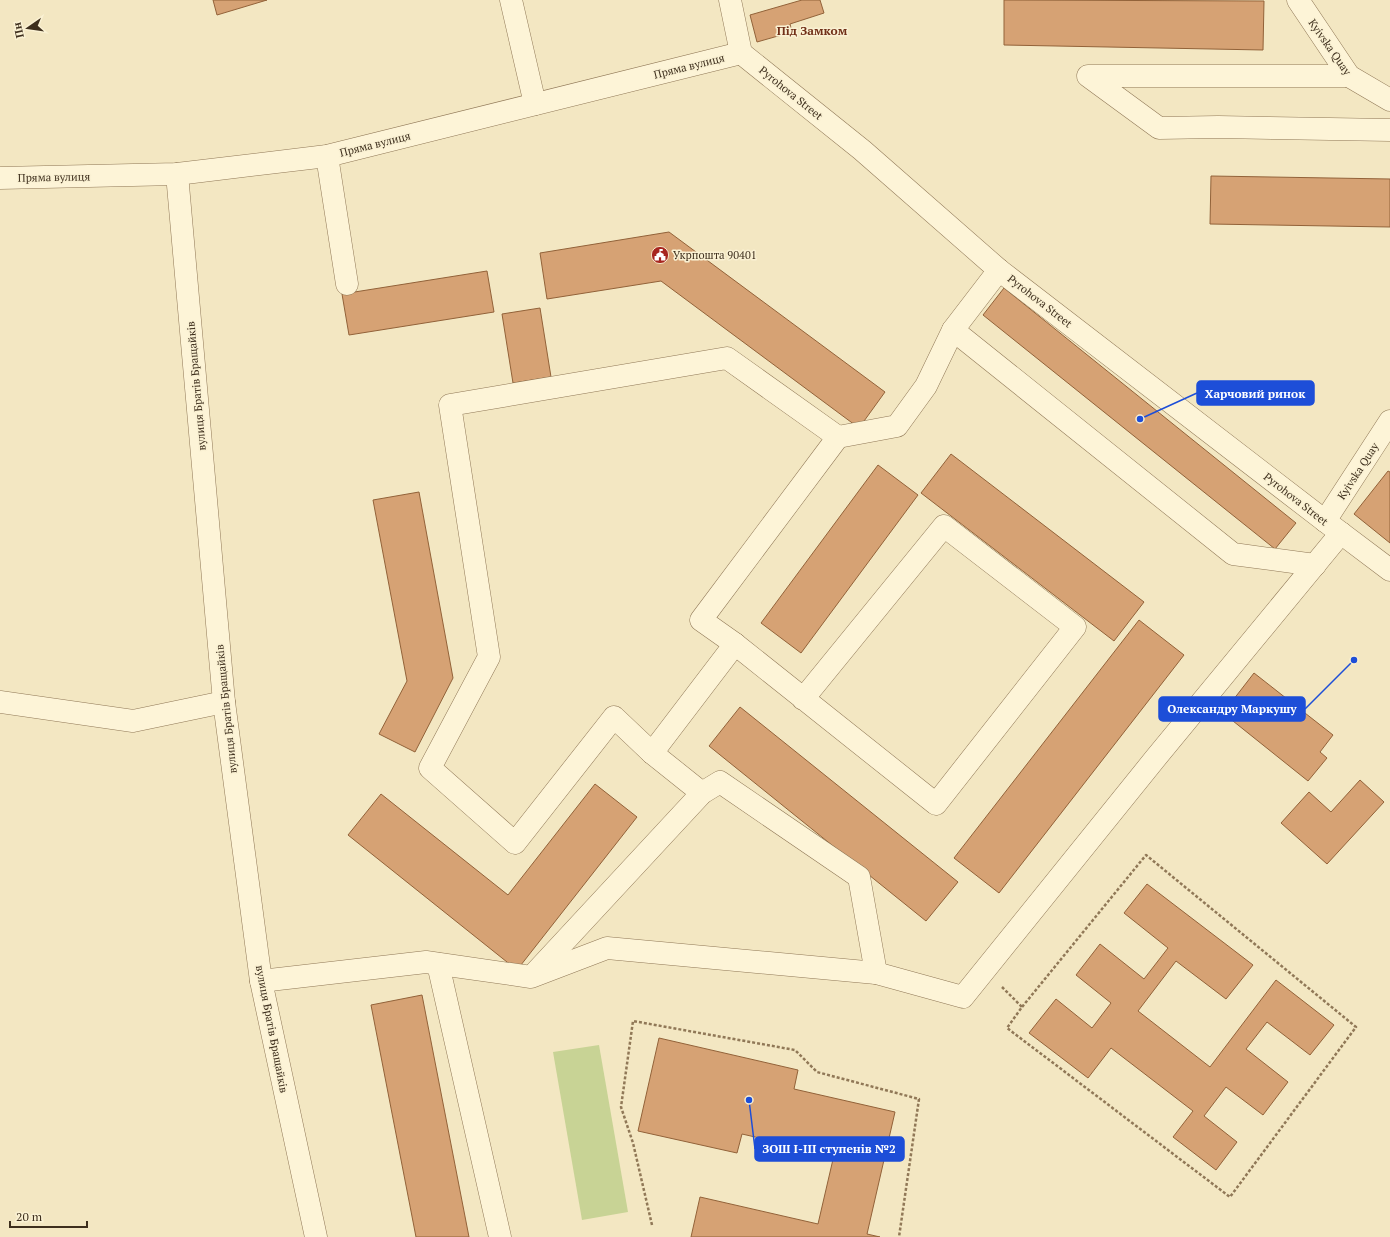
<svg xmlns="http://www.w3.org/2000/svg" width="1390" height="1237" font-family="'PT Serif',serif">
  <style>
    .green { fill: #c8d395 }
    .building { fill: #d6a274; stroke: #926239 }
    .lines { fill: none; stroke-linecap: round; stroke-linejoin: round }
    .minor-casing { stroke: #907857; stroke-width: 23 }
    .path { stroke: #907857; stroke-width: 2.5; stroke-dasharray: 3 2; stroke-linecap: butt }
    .minor { stroke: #fdf4d7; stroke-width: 22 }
    .labels { text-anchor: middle; stroke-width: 3; stroke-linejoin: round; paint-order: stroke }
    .street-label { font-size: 11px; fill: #3e2f1d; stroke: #faf1d3 }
    .poi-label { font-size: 11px; fill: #3e2f1d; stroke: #faf1d3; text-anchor: start }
    .neighbourhood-label { font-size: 12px; font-weight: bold; fill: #702f17; stroke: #faf1d3 }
    .leader { fill: none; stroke: #1d4ed8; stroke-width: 1.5 }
    .callout-dot { fill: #1d4ed8; stroke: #faf1d3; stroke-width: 1.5 }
    .callout { fill: #1d4ed8; stroke: #1d4ed8; stroke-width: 1.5 }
    .callout-label { font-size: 12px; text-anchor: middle; font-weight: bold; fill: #fff }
  </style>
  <rect width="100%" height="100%" fill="#f3e7c2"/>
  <path class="green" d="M599,1045L628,1212L582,1220L553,1052Z"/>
  <g class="building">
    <path d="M213,0H267L217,15Z"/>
    <path d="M802,0H820L824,13L790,24L792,32L757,42L750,15Z"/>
    <path d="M1004,0L1264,1L1263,50L1004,45Z"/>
    <path d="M1211,176L1390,179V227L1210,224Z"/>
    <path d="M669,232L885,392L859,428L661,281L547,299L540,253Z"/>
    <path d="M487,271L494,312L349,335L342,294Z"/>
    <path d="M1004,288L1296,523L1275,549L983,315Z"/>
    <path d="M540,308L551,377L513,383L502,314Z"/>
    <path d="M951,454L1144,602L1114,641L921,493Z"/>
    <path d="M878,465L918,495L801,653L761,623Z"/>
    <path d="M1388,471L1390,472V543L1354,514Z"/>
    <path d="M419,492L453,678L415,752L379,734L407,681L373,500Z"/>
    <path d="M1139,620L1184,655L999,893L954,858Z"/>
    <path d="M1254,673L1333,735L1320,752L1327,758L1308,781L1223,713Z"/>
    <path d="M740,707L958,882L926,921L709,746Z"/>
    <path d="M1360,780L1384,802L1327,864L1281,823L1309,792L1331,812Z"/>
    <path d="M595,784L637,817L517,970L348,835L381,794L508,895Z"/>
    <path d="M1147,884L1253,965L1226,999L1176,961L1138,1011L1210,1067L1276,980L1334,1025L1310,1055L1267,1022L1246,1049L1288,1082L1263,1115L1226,1087L1204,1116L1237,1142L1216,1170L1173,1137L1193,1111L1111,1048L1088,1078L1029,1033L1056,999L1092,1028L1111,1003L1076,975L1100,944L1144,979L1168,948L1124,913Z"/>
    <path d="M422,995L469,1237H416L371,1005Z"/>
    <path d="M659,1038L798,1070L794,1089L895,1112L867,1234L880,1237H691L700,1197L818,1224L834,1155L742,1134L737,1153L638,1131Z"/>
  </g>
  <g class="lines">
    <defs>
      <g id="minor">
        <path d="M511,0L535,104"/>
        <path d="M730,0L741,53L862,150L999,270L1325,521L1390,570"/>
        <path d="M1298,0L1349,76L1390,100"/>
        <path d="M1349,76H1088L1159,128L1218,127L1390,130"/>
        <path d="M327,156L347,284"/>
        <path d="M177,174L224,702L261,981L316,1237"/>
        <path d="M0,178L177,174L327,156L741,53"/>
        <path d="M999,270L953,330L1233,554L1315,565"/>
        <path d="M1325,521L1390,421"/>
        <path d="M803,699L944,526L1075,627L936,804L735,644L701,620L838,437L897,426L926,386L953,330"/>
        <path d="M0,702L133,721L224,702"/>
        <path d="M652,753L735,644"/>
        <path d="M702,793L652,753L614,717L515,843L430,768L489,657L450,405L727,358L838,437"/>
        <path d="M438,964L500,1237"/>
        <path d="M535,973L702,793L720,782L859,877L876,973"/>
        <path d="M261,981L426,962L531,977L607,948L876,973L963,997L1154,760L1341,533"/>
      </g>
    </defs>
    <use href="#minor" class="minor-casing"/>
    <g class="path">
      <path d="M1002,987L1022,1007L1007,1028L1230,1197L1356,1027L1146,855L1022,1007"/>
      <path d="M652,1225L633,1143L621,1107L633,1021L795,1050L817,1072L919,1099L899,1237"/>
    </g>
    <use href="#minor" class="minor"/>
  </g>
  <defs>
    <symbol id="civic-disc" viewBox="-11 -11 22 22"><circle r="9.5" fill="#a7261f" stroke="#faf1d3"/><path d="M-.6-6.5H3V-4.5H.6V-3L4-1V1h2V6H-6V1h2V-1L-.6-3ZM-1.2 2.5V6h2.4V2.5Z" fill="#fff"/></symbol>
  </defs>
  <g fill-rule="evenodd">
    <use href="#civic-disc" x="650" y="245" width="20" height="20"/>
  </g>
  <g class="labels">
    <g class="street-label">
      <text transform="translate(1330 47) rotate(55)" y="4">Kyivska Quay</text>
      <text transform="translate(689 66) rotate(-14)" y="4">Пряма вулиця</text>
      <text transform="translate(791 93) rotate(39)" y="4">Pyrohova Street</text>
      <text transform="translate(375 144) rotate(-14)" y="4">Пряма вулиця</text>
      <text transform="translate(54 177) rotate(-1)" y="4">Пряма вулиця</text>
      <text transform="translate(1040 301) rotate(38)" y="4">Pyrohova Street</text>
      <text transform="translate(196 386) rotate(-95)" y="4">вулиця Братів Бращайків</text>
      <text transform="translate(1358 471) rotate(-57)" y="4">Kyivska Quay</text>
      <text transform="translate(1296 499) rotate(38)" y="4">Pyrohova Street</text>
      <text transform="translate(226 709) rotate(-96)" y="4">вулиця Братів Бращайків</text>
      <text transform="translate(272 1029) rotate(79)" y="4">вулиця Братів Бращайків</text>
    </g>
    <g class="poi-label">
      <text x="673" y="259">Укрпошта 90401</text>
    </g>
    <g class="neighbourhood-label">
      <text x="812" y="35">Під Замком</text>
    </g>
  </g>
  <path class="leader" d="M1140 419L1197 393M1354 660L1305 709M749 1100L755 1149"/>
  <g class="callout-dot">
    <circle cx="1140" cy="419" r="4"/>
    <circle cx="1354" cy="660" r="4"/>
    <circle cx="749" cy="1100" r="4"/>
  </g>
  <g class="callout">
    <rect x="1197" y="381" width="117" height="24" rx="4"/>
    <rect x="1159" y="697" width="146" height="24" rx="4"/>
    <rect x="755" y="1137" width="149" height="24" rx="4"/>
  </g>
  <g class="callout-label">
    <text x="1255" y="398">Харчовий ринок</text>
    <text x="1232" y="713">Олександру Маркушу</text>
    <text x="829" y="1153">ЗОШ І-ІІІ ступенів №2</text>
  </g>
  <g transform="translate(28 28) rotate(257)" stroke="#faf1d3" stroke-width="3" paint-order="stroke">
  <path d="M0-3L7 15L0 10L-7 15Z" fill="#3e2f1d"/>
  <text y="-6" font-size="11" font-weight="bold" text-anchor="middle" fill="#3e2f1d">Пн</text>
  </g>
  <path d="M10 1221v6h77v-6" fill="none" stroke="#3e2f1d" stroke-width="2"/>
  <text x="16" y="1221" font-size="12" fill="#3e2f1d" stroke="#faf1d3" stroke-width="3" paint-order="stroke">20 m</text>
</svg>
